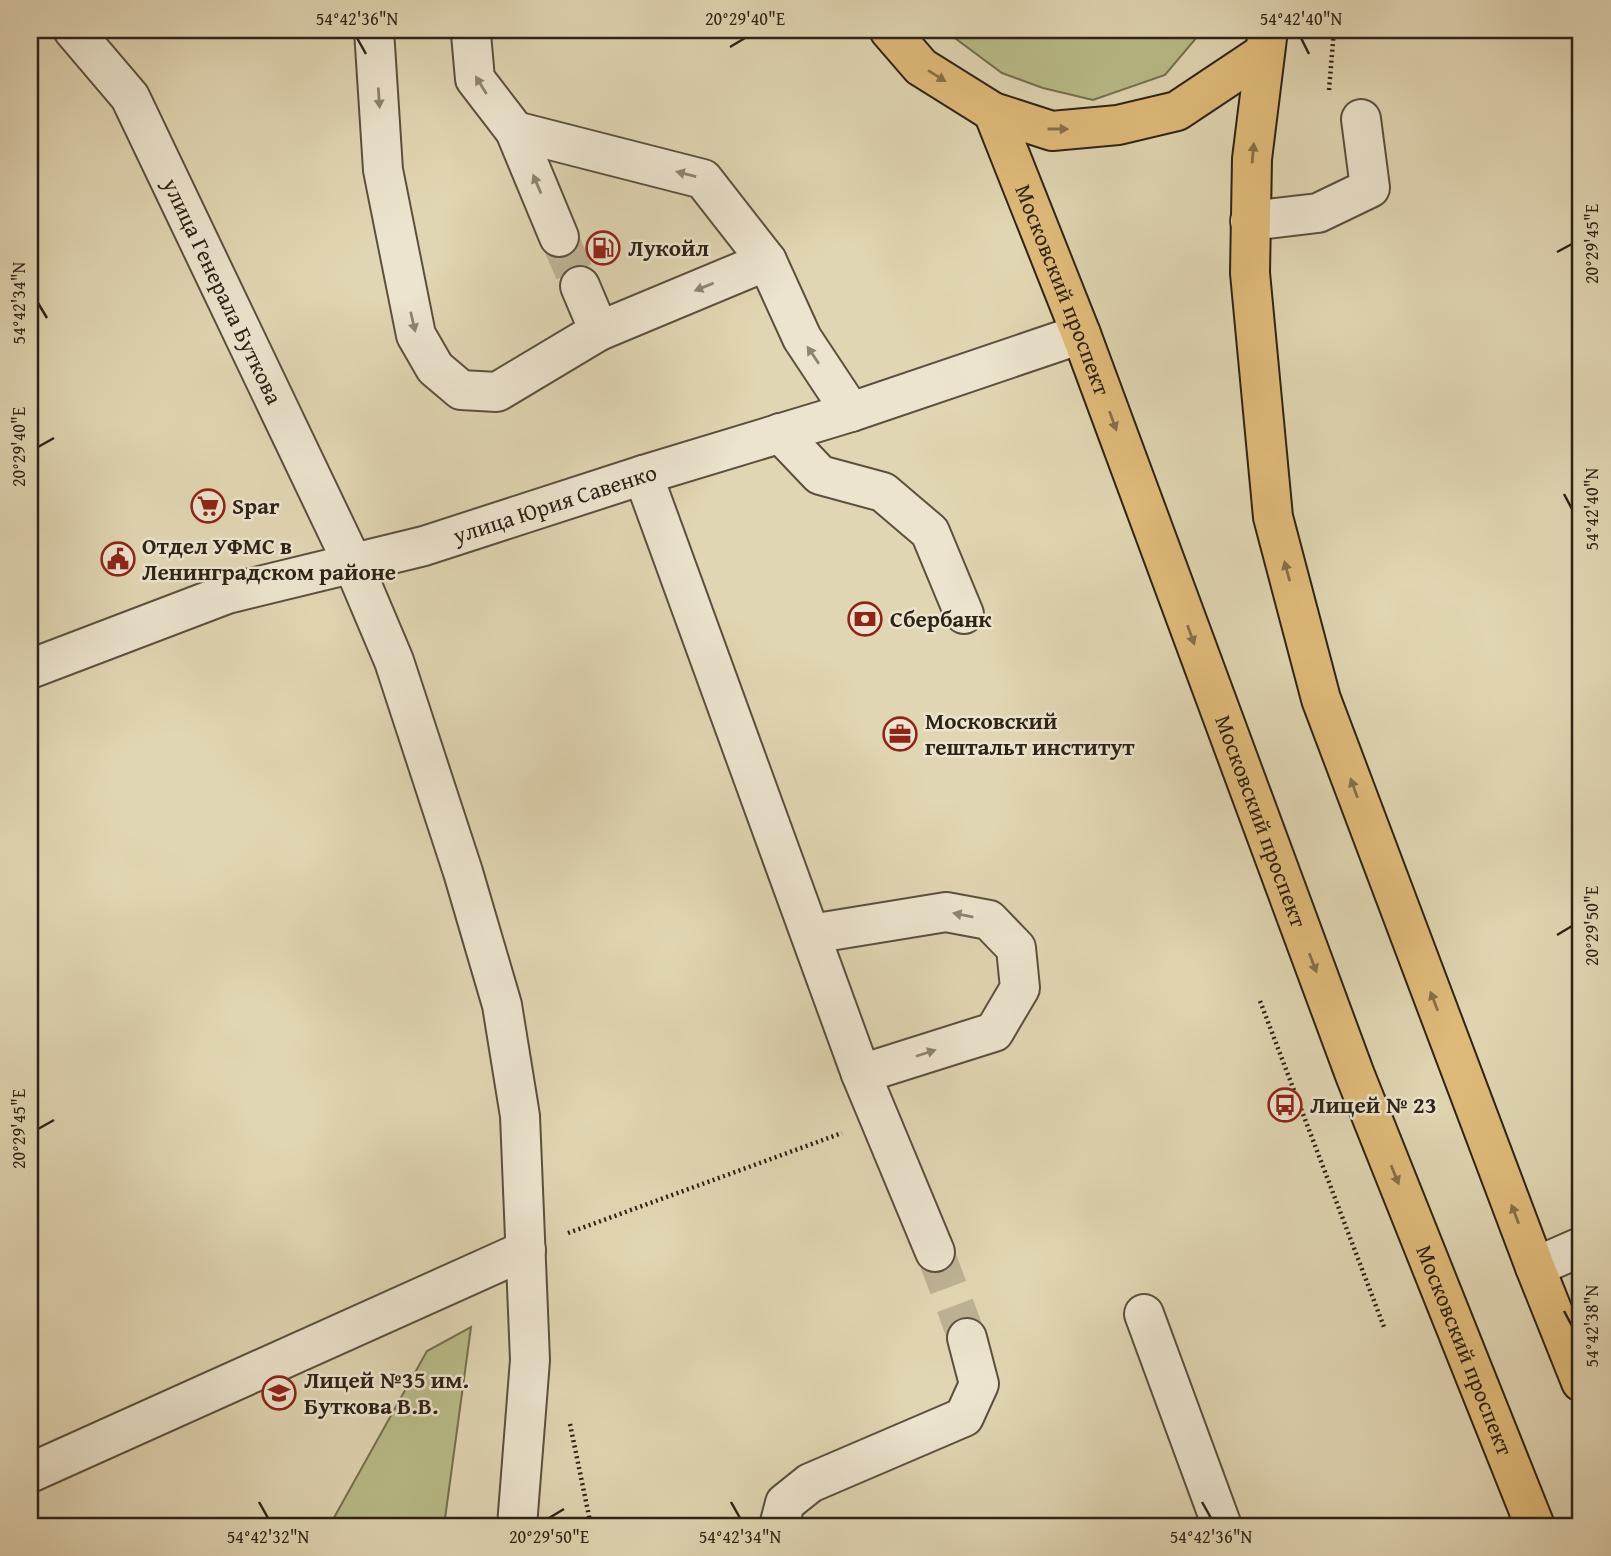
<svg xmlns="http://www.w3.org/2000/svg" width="1611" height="1556" font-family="'Gentium Book Plus',serif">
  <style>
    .green { fill: #b9bc89; stroke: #747050; stroke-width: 2 }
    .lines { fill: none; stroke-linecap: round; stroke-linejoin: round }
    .minor-tunnel { stroke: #bdb294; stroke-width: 38; stroke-dasharray: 38 19; stroke-linecap: butt }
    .minor-casing { stroke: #5b503e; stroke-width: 42 }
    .major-casing { stroke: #2e2317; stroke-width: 42 }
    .path { stroke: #2e2317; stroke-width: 4.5; stroke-dasharray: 2 3.5; stroke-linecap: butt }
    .minor { stroke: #ece4ce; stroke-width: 38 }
    .major { stroke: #e0bb7a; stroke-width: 38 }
    .oneway { fill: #876f48 }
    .oneway2 { fill: #8d8472 }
    .ticks { fill: none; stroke: #2e2317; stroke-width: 2.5 }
    .labels { text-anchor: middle; stroke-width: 5; stroke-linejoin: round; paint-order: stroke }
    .poi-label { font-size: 23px; font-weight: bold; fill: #2e2317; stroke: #ece4ce; text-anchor: start }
    .street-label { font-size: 23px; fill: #2e2317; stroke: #ece4ce }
    .neatline { fill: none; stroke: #2e2317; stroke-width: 2.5 }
    .ticks-label { font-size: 18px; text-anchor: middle; fill: #2e2317 }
  </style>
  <rect width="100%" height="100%" fill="#e1d6b3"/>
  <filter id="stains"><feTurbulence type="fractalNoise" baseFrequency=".00286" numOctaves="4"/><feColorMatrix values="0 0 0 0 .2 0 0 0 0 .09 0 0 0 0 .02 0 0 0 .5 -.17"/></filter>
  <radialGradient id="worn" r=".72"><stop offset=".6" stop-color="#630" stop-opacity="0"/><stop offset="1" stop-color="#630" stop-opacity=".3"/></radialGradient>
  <g class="green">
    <path d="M944,30H1203L1165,75L1093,100L1043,88L1002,73Z"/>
    <path d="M471,1327L444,1526H324L331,1523L427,1351Z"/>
  </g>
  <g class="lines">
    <g class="minor-tunnel">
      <path d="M559,237L580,286"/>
      <path d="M935,1252L967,1338"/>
    </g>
    <defs>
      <g id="minor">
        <path id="s1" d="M73,30L130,97L353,564L394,661L463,872L502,1005L520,1116L530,1360L517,1526"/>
        <path d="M374,30L383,170L416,335L435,368L461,390L497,392L599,331"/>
        <path d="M474,30L471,34L475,79L515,131L559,237"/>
        <path d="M515,131L703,179L767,261L802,338L851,412"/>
        <path d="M1250,221L1318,213L1370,188L1361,119"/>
        <path d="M580,286L599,331L767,261"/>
        <path d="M780,433L820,475L883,492L930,532L964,614"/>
        <path d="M643,475L861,1074L935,1252"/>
        <path id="s2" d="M30,669L227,594L424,546L643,475L851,412L1081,334"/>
        <path d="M811,934L946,912L989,920L1016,948L1020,988L994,1032L861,1074"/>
        <path d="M1535,1267L1581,1247"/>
        <path d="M1144,1314L1222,1526"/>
        <path d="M30,1473L526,1250"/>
        <path d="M779,1526L785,1503L810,1483L964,1417L979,1384L967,1338"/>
      </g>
      <g id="major">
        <path d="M889,30L921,67L993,112L1052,131L1118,125L1177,111L1264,53"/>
        <path d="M1268,30L1252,159L1250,273L1273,517L1321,699L1535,1267L1581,1382"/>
        <path id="s3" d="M993,112L1081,334L1355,1075L1535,1526"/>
      </g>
    </defs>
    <use href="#minor" class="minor-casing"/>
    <use href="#major" class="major-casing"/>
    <g class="path">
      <path d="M1329,90L1334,30"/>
      <path d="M1260,1001L1384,1327"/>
      <path d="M568,1233L842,1133"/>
      <path d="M570,1424L591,1526"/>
    </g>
    <use href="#minor" class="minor"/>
    <use href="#major" class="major"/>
  </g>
  <defs><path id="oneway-solid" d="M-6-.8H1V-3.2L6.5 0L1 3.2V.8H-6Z" transform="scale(1.75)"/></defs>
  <g class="oneway">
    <use href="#oneway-solid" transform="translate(937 76) rotate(32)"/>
    <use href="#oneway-solid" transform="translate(1058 129)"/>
    <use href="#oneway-solid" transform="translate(1253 153) rotate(-85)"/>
    <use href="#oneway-solid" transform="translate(1113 421) rotate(70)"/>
    <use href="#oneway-solid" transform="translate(1287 571) rotate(-105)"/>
    <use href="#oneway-solid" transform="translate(1191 635) rotate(70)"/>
    <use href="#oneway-solid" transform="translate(1354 788) rotate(-110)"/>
    <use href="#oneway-solid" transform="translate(1313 963) rotate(69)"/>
    <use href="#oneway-solid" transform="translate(1434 1001) rotate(-111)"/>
    <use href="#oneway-solid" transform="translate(1395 1175) rotate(68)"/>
    <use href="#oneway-solid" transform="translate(1515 1214) rotate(-111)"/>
  </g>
  <g class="oneway2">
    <use href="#oneway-solid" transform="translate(481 85) rotate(-122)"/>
    <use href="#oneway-solid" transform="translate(379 98) rotate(86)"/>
    <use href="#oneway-solid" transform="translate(686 174) rotate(-166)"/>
    <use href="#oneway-solid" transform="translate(537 184) rotate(-113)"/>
    <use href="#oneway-solid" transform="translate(704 287) rotate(158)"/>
    <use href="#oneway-solid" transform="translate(413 322) rotate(77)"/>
    <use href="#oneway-solid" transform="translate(813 355) rotate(-124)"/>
    <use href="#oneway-solid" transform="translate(963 915) rotate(-169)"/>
    <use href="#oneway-solid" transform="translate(926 1053) rotate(-18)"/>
  </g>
  <path class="ticks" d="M357,38L366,54M1301,38L1309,54M730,47L745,38M1557,252L1572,244M38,303L47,318M38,447L54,438M1564,494L1572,509M1557,935L1572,926M38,1129L54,1120M1564,1311L1572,1326M259,1502L268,1518M731,1502L740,1518M1202,1502L1211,1518M549,1518L564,1509"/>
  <defs>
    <symbol id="fuel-ring" viewBox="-11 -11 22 22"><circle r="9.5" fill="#ece4ce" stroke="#8f2418" stroke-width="1.5"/><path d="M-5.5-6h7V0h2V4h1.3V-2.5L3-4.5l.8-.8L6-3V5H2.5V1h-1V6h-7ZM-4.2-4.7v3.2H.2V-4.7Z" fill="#8f2418"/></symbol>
    <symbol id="supermarket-ring" viewBox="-11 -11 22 22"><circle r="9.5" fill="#ece4ce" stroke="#8f2418" stroke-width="1.5"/><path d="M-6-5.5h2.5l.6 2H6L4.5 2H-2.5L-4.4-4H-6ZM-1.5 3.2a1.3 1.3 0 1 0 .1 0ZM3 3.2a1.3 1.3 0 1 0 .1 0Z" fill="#8f2418"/></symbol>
    <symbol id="civic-ring" viewBox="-11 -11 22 22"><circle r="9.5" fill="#ece4ce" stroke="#8f2418" stroke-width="1.5"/><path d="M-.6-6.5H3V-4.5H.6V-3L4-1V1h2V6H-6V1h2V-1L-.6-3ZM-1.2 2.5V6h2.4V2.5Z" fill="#8f2418"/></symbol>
    <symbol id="bank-ring" viewBox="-11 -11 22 22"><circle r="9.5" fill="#ece4ce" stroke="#8f2418" stroke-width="1.5"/><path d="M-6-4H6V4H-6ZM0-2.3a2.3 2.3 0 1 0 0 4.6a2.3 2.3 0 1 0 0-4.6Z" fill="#8f2418"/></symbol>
    <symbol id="office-ring" viewBox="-11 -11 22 22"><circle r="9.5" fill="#ece4ce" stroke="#8f2418" stroke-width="1.5"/><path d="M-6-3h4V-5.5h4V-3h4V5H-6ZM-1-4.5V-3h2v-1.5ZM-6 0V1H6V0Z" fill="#8f2418"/></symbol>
    <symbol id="bus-ring" viewBox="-11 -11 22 22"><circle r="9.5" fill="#ece4ce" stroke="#8f2418" stroke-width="1.5"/><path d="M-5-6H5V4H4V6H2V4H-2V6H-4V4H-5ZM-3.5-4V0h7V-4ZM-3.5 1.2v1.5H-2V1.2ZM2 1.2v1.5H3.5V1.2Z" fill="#8f2418"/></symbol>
    <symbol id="school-ring" viewBox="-11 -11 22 22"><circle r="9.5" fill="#ece4ce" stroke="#8f2418" stroke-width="1.5"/><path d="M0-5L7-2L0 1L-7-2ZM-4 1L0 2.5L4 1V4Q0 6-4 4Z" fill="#8f2418"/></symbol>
  </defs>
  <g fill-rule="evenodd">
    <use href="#fuel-ring" x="584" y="229" width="38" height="38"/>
    <use href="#supermarket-ring" x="189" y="487" width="38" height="38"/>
    <use href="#civic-ring" x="99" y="540" width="38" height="38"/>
    <use href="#bank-ring" x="846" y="600" width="38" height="38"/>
    <use href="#office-ring" x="881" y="715" width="38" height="38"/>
    <use href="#bus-ring" x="1266" y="1086" width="38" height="38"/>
    <use href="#school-ring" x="260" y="1374" width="38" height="38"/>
  </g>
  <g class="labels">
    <g class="poi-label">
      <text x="628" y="256">Лукойл</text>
      <text x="232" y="514">Spar</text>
      <text x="142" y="554">Отдел УФМС в<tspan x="142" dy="26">Ленинградском районе</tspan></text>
      <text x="890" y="627">Сбербанк</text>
      <text x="925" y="729">Московский<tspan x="925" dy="26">гештальт институт</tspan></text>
      <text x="1310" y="1113">Лицей № 23</text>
      <text x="304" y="1388">Лицей №35 им.<tspan x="304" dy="26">Буткова В.В.</tspan></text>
    </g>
    <g class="street-label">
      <text dy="8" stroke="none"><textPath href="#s3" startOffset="191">Московский проспект</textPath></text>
      <text dy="8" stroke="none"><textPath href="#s1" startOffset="303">улица Генерала Буткова</textPath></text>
      <text dy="8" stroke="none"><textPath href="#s2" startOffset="551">улица Юрия Савенко</textPath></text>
      <text dy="8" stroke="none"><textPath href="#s3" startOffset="758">Московский проспект</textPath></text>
      <text dy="8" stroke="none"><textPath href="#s3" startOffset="1325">Московский проспект</textPath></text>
    </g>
  </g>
  <rect width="1611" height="1556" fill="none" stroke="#e1d6b3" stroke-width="77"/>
  <rect x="38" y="38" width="1534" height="1480" class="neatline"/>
  <g class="ticks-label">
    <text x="357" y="25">54°42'36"N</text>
    <text x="745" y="25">20°29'40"E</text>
    <text x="1301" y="25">54°42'40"N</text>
    <text transform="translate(1592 244) rotate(-90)" y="6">20°29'45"E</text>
    <text transform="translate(19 303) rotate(-90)" y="6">54°42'34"N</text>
    <text transform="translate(19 447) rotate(-90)" y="6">20°29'40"E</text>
    <text transform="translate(1592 509) rotate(-90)" y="6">54°42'40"N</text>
    <text transform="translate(1592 926) rotate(-90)" y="6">20°29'50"E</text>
    <text transform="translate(19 1129) rotate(-90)" y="6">20°29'45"E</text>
    <text transform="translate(1592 1326) rotate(-90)" y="6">54°42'38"N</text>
    <text x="268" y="1543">54°42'32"N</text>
    <text x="549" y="1543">20°29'50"E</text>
    <text x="740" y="1543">54°42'34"N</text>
    <text x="1211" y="1543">54°42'36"N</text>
  </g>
  <rect width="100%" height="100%" filter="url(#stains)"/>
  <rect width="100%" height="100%" fill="url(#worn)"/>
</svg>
